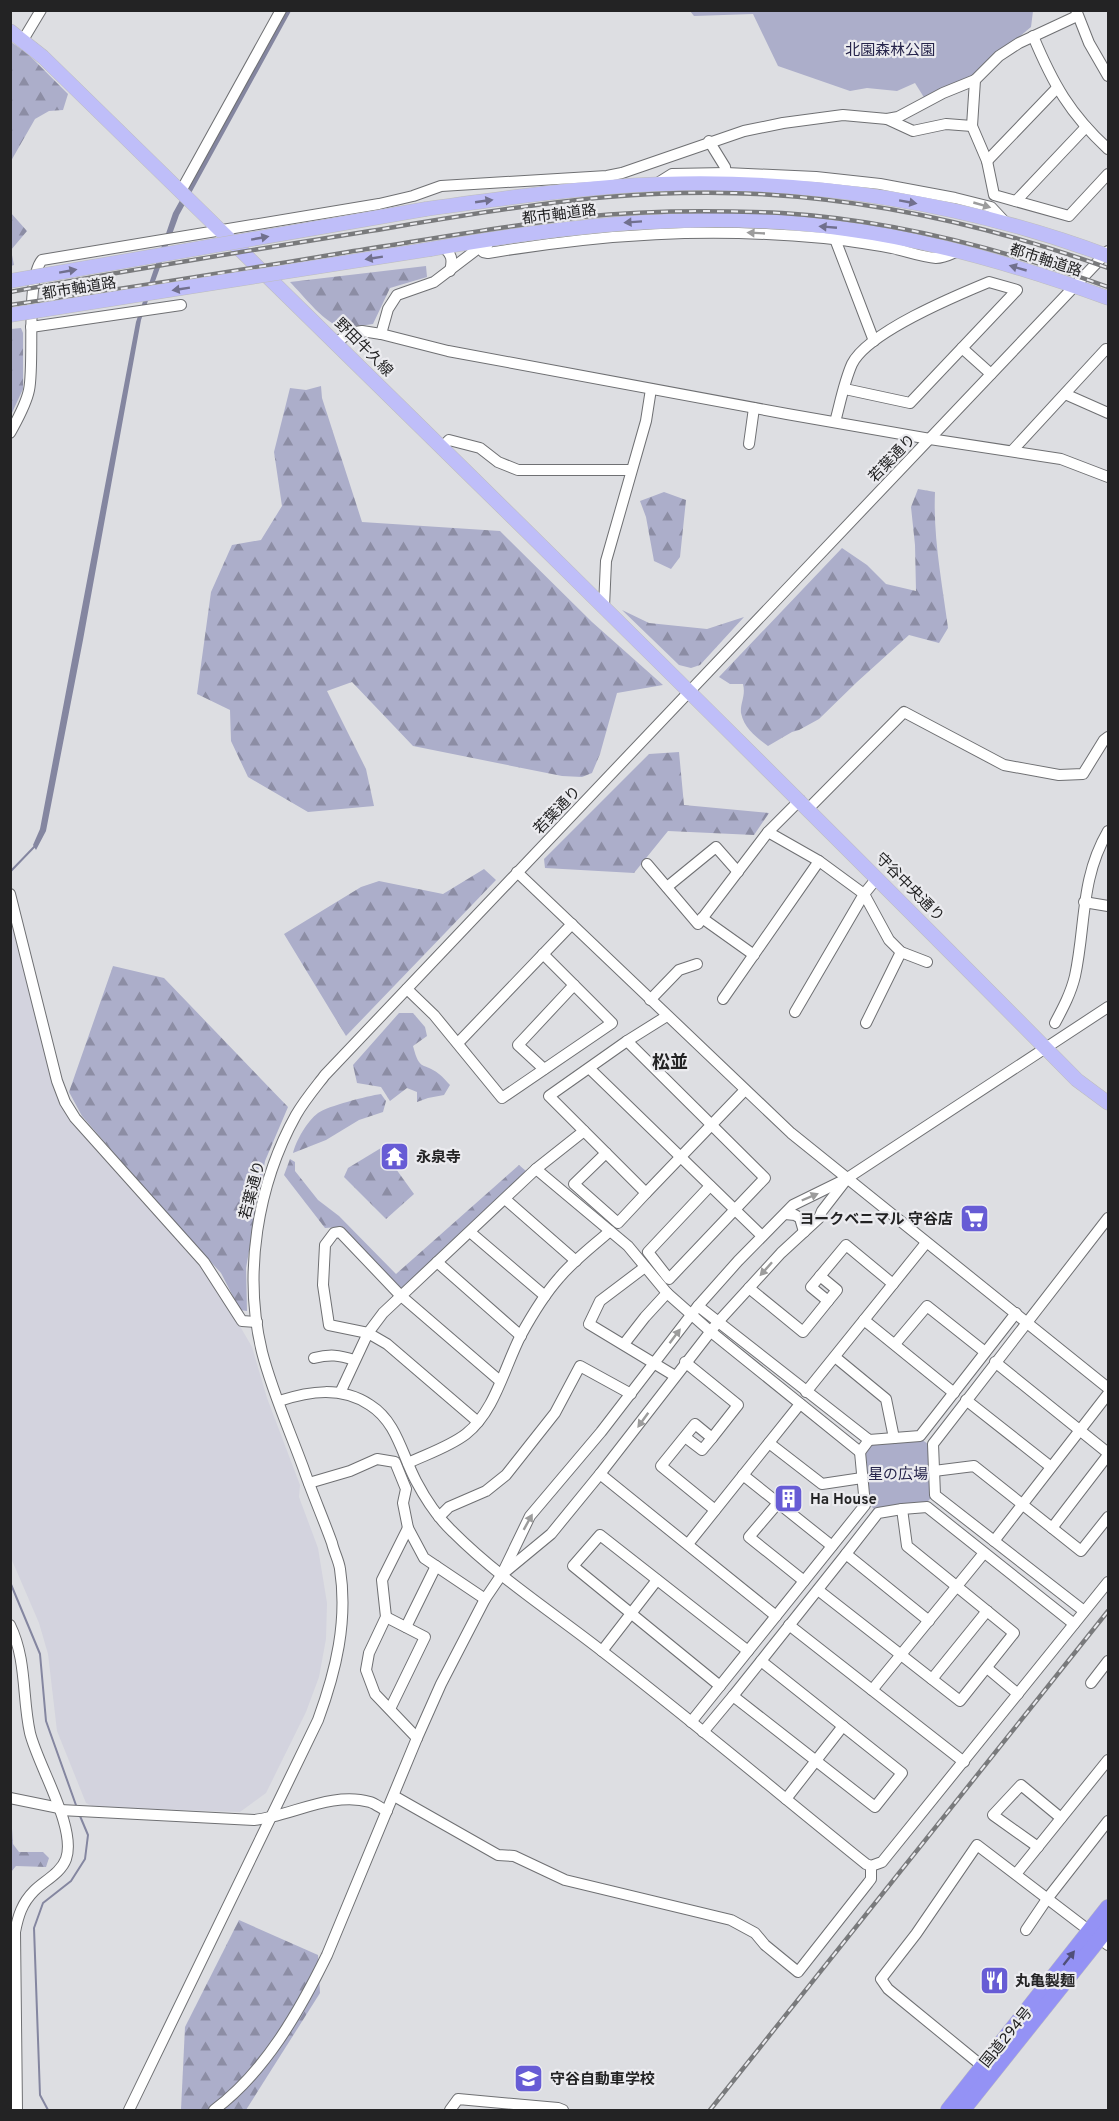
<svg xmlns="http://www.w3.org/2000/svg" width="1119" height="2121" font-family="Overpass,'Noto Sans JP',sans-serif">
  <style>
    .built { fill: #d3d3de }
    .forest { fill: url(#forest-firs) }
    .green { fill: #acaeca }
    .water { fill: #8486a0 }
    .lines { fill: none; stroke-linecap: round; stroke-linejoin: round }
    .stream { stroke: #8486a0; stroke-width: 2 }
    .minor-casing { stroke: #6f7073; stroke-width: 12 }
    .major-casing { stroke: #bdbdbd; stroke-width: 15 }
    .highway-casing { stroke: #bdbdbd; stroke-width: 16 }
    .minor { stroke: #fff; stroke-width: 10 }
    .major { stroke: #bfbef9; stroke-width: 14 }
    .highway { stroke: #9492f5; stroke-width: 15 }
    .rail-casing { stroke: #797a7c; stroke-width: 4.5 }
    .rail { stroke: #ebebef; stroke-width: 2; stroke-dasharray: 7; stroke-linecap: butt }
    .major-bridge-casing { stroke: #bdbdbd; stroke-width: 15; stroke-linecap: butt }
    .major-bridge { stroke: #bfbef9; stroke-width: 14 }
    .oneway { fill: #71708e }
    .oneway2 { fill: #9c9c9c }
    .oneway3 { fill: #504f78 }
    .labels { text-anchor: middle; stroke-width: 4.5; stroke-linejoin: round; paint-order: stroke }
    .park-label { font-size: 15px; fill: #26244b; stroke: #ebebef }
    .street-label { font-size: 15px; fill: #232324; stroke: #ebebef }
    .poi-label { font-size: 15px; font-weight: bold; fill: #232324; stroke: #ebebef; text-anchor: start }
    .quarter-label { font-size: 18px; font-weight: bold; fill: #232324; stroke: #ebebef }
  </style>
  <defs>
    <pattern id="forest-firs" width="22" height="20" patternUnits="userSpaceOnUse" patternTransform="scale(1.5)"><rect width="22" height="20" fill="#acaeca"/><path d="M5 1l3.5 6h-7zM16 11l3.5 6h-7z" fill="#8c8da4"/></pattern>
  </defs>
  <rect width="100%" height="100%" fill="#dddee2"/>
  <path class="built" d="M10,916L63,1108L77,1129L207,1269L252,1347L267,1398L300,1485L299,1497L318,1548L327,1603L326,1639L319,1677L306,1712L266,1793L240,1812L94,1807L86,1803L57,1731L48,1654L39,1623L11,1558Z"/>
  <g class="forest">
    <path d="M11,42L27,53L68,94L63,110L49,111L35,119L11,161Z"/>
    <path d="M11,213L27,231L11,250L14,265L11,266Z"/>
    <path d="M426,266L427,277L390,288L373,324C364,325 354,328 345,328C327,327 302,294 290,282Z"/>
    <path d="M21,328L23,333V389L11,415V329Z"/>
    <path d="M321,386L322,398L362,522L500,531L592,622L663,685L617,693L600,754L592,773L582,777L562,776L413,746L352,682L327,691L366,769L374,806L308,812L248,777L231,741L230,710L197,694L211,592L232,545L261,540L282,506L274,452L290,388L306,390Z"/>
    <path d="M918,489L935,492C933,538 942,582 948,628L939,643L909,635L857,682L819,719L799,730L792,732L768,746C756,737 744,728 741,713C740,703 746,696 743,684H730L719,677L842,548L867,565L886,584L916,591L915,545L911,507Z"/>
    <path d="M664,492L686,500L680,557L671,569L654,561L646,517L640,501Z"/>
    <path d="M622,610L649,623L707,629L744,617L700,665L691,668L679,665Z"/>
    <path d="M679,752L684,805L769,813L754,835L668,831L634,873L545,868L544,859L649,754Z"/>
    <path d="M484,869L496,880L346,1036L284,934L361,887L379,881L443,894Z"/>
    <path d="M113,966L164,978L288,1107L265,1161L246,1268L247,1311L240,1310L221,1273L165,1212L82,1116L69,1092Z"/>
    <path d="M399,1013H413L425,1027L427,1036L413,1046C420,1073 423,1061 439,1074C443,1077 447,1082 450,1085L444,1095L428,1098L417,1102V1092L407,1088L390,1101L381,1087L357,1083L353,1065Z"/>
    <path d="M381,1094L386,1101L383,1112L359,1120L326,1140L293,1153C296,1141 307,1121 318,1113C328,1106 367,1096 381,1094Z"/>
    <path d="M381,1148L414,1194L386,1219L344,1177L348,1168Z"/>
    <path d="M290,1159L295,1162V1171L318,1200L339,1216L396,1274L519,1165L526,1171L399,1291L339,1227L325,1228L284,1175Z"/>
    <path d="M11,1813L13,1844L19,1852H43L49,1858L46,1867L16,1866L11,1872Z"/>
    <path d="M239,1920L318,1955L320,1993L246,2110H181L185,2027Z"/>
  </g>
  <g class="green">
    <path d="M690,11H1033L1031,27L970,78L925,99L915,83L897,91L867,88L850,91L778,66L753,14L694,16Z"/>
    <path d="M921,1439L928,1444L933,1496L927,1502L875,1510L868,1503L863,1452L871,1443Z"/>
  </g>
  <path class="water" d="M285,11H291L179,215L141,320L83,640L46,831L36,850L33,845L40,829L136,322L173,213Z"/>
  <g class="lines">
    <g class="stream">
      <path d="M10,872L35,846"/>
      <path d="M10,1582L40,1654L46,1721L77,1808"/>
      <path d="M48,2110L40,2095L34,1928L43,1903L71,1881L85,1859L88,1835L80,1816"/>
    </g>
    <defs>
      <g id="minor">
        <path d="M1076,10L1089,43L1108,76"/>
        <path d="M1077,16L1019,43L999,56L975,80L972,126L987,161L994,195L1069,216L1108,174"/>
        <path d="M1033,36C1053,84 1070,114 1108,149"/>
        <path d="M23,40L41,10"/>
        <path d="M887,119L913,131L946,124L972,126"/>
        <path d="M709,141L725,167L726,173"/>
        <path d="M987,161L1057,88"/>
        <path d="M656,184L672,174L726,173L816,177L880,184L955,198L991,207L1006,223"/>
        <path d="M181,191L281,10"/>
        <path d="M1016,201L1086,127"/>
        <path d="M835,239L874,341"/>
        <path d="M477,242L483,252L488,253C603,234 707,227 824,238C846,240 870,244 892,248C906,251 922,257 936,258C944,258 951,254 958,251"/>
        <path d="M442,247C452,253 453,260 450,271"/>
        <path d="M31,327L181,305"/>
        <path d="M381,334L388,309L397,295L434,282L480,247L487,246"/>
        <path d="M336,343L349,333L362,331L381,334L448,351L787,414L930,439L1061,459L1108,477"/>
        <path d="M962,348L991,374"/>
        <path d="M1065,394L1108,413"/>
        <path d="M835,422C840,404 844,382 852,364C868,332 955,296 989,282L1017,290L910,403L845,389"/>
        <path d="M10,433C17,420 26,405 29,390C35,362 25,280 42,260L379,204L413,196L441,186L607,176L622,173L744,131L783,123L843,115L887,119L898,117L943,93L975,80"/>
        <path d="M749,444L754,408"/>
        <path d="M442,447L449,440L480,448L498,462L518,470H631"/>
        <path d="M1012,451L1106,349L1108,351"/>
        <path d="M604,607L606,561L646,421L651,389"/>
        <path d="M808,809L904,712L1004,765L1059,775L1083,774L1104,740L1108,737"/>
        <path d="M768,832L819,861L864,894L889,940L901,952L927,962"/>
        <path d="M647,864L698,924L768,832L800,800"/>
        <path d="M517,872L791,1133L1108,1388"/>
        <path d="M667,887L716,847L738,872"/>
        <path d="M10,894L57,1081L65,1102L75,1118L204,1262L242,1321L257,1322"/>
        <path d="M1084,902L1108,906"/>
        <path d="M702,918L754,955"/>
        <path d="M407,989L434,1015L502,1098L612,1023L543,954"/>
        <path d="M723,999L819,861"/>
        <path d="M650,1000L679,970L697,964"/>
        <path d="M795,1012L864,894L877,878"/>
        <path d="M667,1016L627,1041L549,1096L646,1193L745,1090"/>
        <path d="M866,1023L901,952"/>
        <path d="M1055,1023C1063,1008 1071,993 1075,976C1086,925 1080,879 1108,831"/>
        <path d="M627,1041L765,1178L669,1279L648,1252L710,1186"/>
        <path d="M458,1043L572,924"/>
        <path d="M544,1069L518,1045L574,985"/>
        <path d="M590,1069L762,1236"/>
        <path d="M584,1131L536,1169L628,1246L667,1293L710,1331L860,1452L869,1440"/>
        <path d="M606,1153L574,1184L618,1223L646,1193"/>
        <path d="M505,1199L576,1261"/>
        <path d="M785,1214L795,1215L800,1218L804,1232"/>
        <path d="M470,1232L545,1296"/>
        <path d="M437,1262L521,1336"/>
        <path d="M645,1267L600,1301L589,1324L675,1376"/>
        <path d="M820,1276L837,1290L828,1301"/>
        <path d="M749,1288L803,1332L828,1301L811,1287L846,1245L893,1284"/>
        <path d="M698,1306L869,1440L920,1436L1016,1313"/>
        <path d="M864,1320L954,1393"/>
        <path d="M624,1344L645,1317L667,1293"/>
        <path d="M895,1344L927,1306L985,1352"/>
        <path d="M835,1357L886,1399L894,1438"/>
        <path d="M314,1358C330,1354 339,1355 354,1360"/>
        <path d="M685,1362L738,1405L712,1438L695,1424L661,1466L715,1510"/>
        <path d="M995,1362L1108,1453"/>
        <path d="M806,1392L926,1243"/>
        <path d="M340,1393L368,1333L383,1313L536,1169"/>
        <path d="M966,1400L1051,1467"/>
        <path d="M279,1401C310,1391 341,1386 370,1405C397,1422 402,1455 416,1481C426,1500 438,1518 453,1532C498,1577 552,1612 602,1651C691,1720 778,1793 866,1864L871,1866L882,1862L1108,1582"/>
        <path d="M478,1422L387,1344L368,1333L329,1325L323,1285L325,1245L334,1233L340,1232L400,1295L500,1381"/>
        <path d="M685,1437L702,1450L712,1438"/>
        <path d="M769,1443L822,1484L862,1478"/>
        <path d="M408,1463C427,1454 449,1447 466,1434C495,1411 504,1368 521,1335C532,1315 544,1295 559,1278C574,1260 593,1246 610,1231"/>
        <path d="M934,1471L974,1466L1081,1551L1108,1517"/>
        <path d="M600,1474L776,1616"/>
        <path d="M743,1475L832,1546"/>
        <path d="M309,1483L350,1471L377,1459L395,1462L406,1489L403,1503L408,1528L424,1558L485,1599"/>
        <path d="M778,1503L749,1537L804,1581"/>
        <path d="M439,1517L449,1507L486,1491L506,1475L555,1413L580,1366L631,1394"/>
        <path d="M408,1528L382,1580L386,1617L369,1653L366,1670L375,1694L417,1738"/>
        <path d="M1052,1528L1108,1455"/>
        <path d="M994,1541L1108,1394"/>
        <path d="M688,1544L800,1404"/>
        <path d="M846,1554L878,1513L902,1509L927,1507L1074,1624"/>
        <path d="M505,1572L551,1534L600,1474L718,1322L781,1253L819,1218L822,1211L846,1180"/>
        <path d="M818,1590L960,1701L1014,1633L907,1546L902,1509"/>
        <path d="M1084,1611L935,1495L933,1444L1108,1218"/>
        <path d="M386,1617L425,1637L390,1709"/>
        <path d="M10,1625C27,1660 22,1697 30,1733C38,1766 77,1828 66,1859C61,1873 44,1881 34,1891C22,1903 18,1916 15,1932L17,2110"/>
        <path d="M789,1625L964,1762"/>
        <path d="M406,1627L436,1566"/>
        <path d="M602,1651L657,1580"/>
        <path d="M987,1668L1018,1694"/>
        <path d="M932,1679L987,1611"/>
        <path d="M1091,1683L1108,1661"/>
        <path d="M720,1686L573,1566L600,1535L748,1651"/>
        <path d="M872,1690L984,1553"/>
        <path d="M733,1696L761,1661"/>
        <path d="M691,1722L865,1505L860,1452"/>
        <path d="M703,1732L733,1696L875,1807L902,1773L761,1661L846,1554L929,1621"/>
        <path d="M394,1796L498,1855L514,1856L565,1880L731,1920L755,1933L765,1945L798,1972L868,1883L871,1879V1866"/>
        <path d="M10,1798L59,1808"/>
        <path d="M786,1799L843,1726"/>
        <path d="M60,1810L254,1820C291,1816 332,1791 370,1802C376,1804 382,1809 387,1811"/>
        <path d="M1038,1847L993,1815L1021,1785L1061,1818"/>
        <path d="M1016,1874L1108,1760"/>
        <path d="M1026,1930L1047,1899L1108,1821"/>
        <path d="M987,2070L888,1989L881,1979L916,1934L977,1845L1108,1945"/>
        <path d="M129,2110L318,1720C336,1671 348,1621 340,1569C339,1561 334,1552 332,1543C323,1518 312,1493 303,1467C289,1429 272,1391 262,1352C243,1274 257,1185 296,1115C304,1101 315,1088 325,1075L1108,251"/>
        <path d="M214,2110C265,2072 299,2012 327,1955L417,1738L441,1684L485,1599L502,1574L530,1516L601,1432L698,1306L738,1261L793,1205L846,1179L1108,1007"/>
        <path d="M450,2110L458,2099L558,2108L563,2110"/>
      </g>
      <g id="major">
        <path d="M10,31L43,57C390,396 736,735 1077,1080L1108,1103"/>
        <path d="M426,209C504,198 582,187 661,184C813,179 966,203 1108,256"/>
        <path d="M431,249C568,225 708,209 846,229C936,241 1023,267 1108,298"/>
      </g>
      <g id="highway">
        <path d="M948,2110L1108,1907"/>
        <path d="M963,2110L1108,1928"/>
      </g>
    </defs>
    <use href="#minor" class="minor-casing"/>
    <use href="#major" class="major-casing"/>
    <use href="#highway" class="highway-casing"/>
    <use href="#minor" class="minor"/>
    <use href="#major" class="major"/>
    <use href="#highway" class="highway"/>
    <defs>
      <g id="rail">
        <path d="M10,292C128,270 246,251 364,232C467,215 576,195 681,193C827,189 972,219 1108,268"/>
        <path d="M10,305C123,289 236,271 348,252C425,240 503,226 581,217C647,210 715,210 782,213C894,220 1003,249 1108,287"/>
        <path d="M710,2110L1108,1611"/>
      </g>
    </defs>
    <use href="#rail" class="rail-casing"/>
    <use href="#rail" class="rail"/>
    <defs>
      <g id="major-bridge">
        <path d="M10,281L426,209"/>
        <path d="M10,315L431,249"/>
      </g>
    </defs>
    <use href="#major-bridge" class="major-bridge-casing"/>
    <use href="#major-bridge" class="major-bridge"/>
  </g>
  <defs><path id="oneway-solid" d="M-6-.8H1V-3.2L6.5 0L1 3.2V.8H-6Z" transform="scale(1.5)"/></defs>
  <g class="oneway">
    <use href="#oneway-solid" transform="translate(484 201) rotate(-8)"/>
    <use href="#oneway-solid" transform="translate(908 202) rotate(10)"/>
    <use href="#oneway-solid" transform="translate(633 222) rotate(176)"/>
    <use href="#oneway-solid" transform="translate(828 227) rotate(-175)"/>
    <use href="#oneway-solid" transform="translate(260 238) rotate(-10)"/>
    <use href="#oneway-solid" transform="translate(374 258) rotate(171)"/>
    <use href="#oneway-solid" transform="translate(1018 268) rotate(-164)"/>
    <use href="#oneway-solid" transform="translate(68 271) rotate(-10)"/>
    <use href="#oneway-solid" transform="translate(181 289) rotate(171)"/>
  </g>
  <g class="oneway2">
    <use href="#oneway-solid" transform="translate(982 205) rotate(16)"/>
    <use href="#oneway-solid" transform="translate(756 233) rotate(-177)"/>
    <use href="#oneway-solid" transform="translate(810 1197) rotate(-23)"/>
    <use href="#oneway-solid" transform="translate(766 1269) rotate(132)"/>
    <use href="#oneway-solid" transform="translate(675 1336) rotate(-53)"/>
    <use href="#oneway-solid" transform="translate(643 1420) rotate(126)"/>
    <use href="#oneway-solid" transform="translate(528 1522) rotate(-61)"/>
  </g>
  <use class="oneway3" href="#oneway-solid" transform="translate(1069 1958) rotate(-52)"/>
  <defs>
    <symbol id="temple-square" viewBox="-11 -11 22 22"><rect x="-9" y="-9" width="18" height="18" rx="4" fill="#675cd5" stroke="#ebebef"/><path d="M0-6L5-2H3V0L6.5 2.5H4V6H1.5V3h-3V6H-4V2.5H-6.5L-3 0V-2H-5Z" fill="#fff"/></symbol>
    <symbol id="supermarket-square" viewBox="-11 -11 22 22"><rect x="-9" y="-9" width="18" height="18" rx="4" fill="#675cd5" stroke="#ebebef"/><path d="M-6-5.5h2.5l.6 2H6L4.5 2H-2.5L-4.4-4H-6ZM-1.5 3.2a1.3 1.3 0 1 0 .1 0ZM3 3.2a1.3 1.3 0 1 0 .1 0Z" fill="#fff"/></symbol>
    <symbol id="building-square" viewBox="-11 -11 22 22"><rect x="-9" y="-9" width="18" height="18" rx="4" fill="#675cd5" stroke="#ebebef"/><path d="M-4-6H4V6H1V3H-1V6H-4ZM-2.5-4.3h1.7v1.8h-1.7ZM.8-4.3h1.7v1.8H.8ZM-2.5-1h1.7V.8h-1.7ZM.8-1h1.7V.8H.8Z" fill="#fff"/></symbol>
    <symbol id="restaurant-square" viewBox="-11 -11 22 22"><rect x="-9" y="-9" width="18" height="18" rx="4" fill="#675cd5" stroke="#ebebef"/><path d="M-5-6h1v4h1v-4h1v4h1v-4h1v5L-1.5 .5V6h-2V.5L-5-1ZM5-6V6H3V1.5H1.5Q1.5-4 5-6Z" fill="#fff"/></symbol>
    <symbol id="school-square" viewBox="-11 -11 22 22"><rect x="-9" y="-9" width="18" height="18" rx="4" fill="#675cd5" stroke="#ebebef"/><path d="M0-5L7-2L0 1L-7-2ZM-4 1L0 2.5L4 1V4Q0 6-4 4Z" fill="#fff"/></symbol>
  </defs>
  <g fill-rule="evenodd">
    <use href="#temple-square" x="378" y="1140" width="33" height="33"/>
    <use href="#supermarket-square" x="958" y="1202" width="33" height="33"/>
    <use href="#building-square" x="772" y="1482" width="33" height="33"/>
    <use href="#restaurant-square" x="978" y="1964" width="33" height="33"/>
    <use href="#school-square" x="512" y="2062" width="33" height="33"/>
  </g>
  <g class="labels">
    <g class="park-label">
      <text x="890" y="55">北園森林公園</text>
      <text x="898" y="1479">星の広場</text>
    </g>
    <g class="street-label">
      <text transform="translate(559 214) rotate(-7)" y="5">都市軸道路</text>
      <text transform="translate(1046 260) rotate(18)" y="5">都市軸道路</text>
      <text transform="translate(79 288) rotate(-9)" y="5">都市軸道路</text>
      <text transform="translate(364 347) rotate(45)" y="5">野田牛久線</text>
      <text transform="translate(892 458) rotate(-46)" y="5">若葉通り</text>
      <text transform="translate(557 810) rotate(-46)" y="5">若葉通り</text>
      <text transform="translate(910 887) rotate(45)" y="5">守谷中央通り</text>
      <text transform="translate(252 1190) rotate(-75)" y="5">若葉通り</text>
      <text transform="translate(1006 2037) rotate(-51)" y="5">国道294号</text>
    </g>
    <g class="poi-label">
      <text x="416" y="1162">永泉寺</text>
      <text x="953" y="1224" text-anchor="end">ヨークベニマル 守谷店</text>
      <text x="810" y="1504">Ha House</text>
      <text x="1015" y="1986">丸亀製麺</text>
      <text x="550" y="2084">守谷自動車学校</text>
    </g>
    <g class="quarter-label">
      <text x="670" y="1068">松並</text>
    </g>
  </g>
  <rect width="1119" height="2121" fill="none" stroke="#232324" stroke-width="24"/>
</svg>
